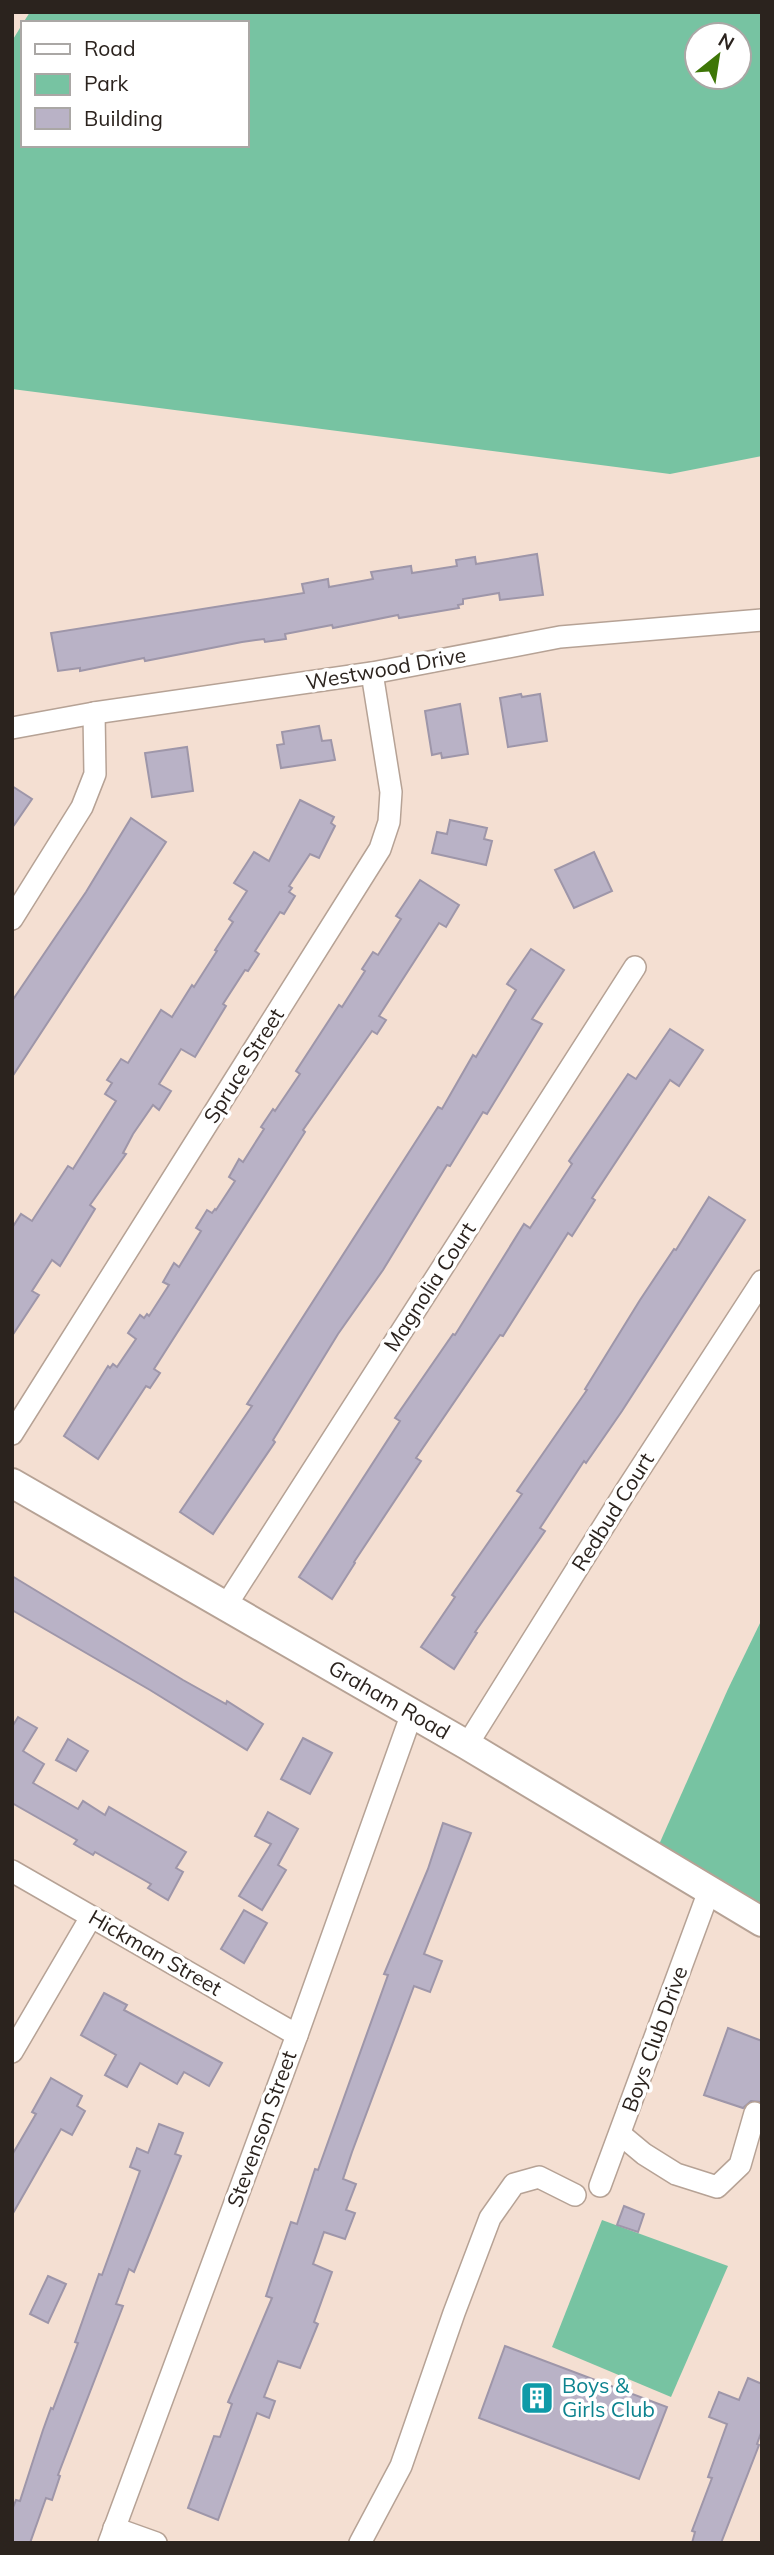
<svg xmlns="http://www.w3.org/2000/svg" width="774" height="2555" font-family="Mulish,sans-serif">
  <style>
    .green { fill: #77c3a2; fill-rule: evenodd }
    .building { fill: #b9b2c6; stroke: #9e96a9; stroke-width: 2 }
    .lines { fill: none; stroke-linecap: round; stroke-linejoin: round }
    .minor-casing { stroke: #b6a295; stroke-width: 24 }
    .major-casing { stroke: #b6a295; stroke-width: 32 }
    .minor { stroke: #fff; stroke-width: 21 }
    .major { stroke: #fff; stroke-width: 28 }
    .labels { text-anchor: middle; stroke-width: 7; stroke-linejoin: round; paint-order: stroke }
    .street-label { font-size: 21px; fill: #2b231e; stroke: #fff }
    .culture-label { font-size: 21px; fill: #0d838f; stroke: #fff; text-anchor: start }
  </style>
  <rect width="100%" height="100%" fill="#f4dfd2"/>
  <g class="green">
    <path d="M30,12H762V456L670,474L12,389V41L23,23V145H247V23H23ZM697,35H739V77H697Z"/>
    <path d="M762,1619V1922L653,1858L728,1689Z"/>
    <path d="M602,2220L728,2266L671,2397L552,2347Z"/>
  </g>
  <g class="building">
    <path d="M537,554L543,595L500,600L499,593L463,599V604L458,605L459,608L399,618L398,615L333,628L332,625L285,634L286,639L265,642L264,639L242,642L145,661L144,658L80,671V668L58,671L51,633L304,593L302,584L328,579L329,587L373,579L371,572L411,566L412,573L457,566L456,560L475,557L476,564Z"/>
    <path d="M521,694L522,697L540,694L547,741L508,747L500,698Z"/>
    <path d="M460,704L468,754L442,758L441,753L432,755L425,711Z"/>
    <path d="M319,726L322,741L331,740L335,760L281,768L277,745L284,744L282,732Z"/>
    <path d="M187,747L193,791L152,797L145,753Z"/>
    <path d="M12,786L32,799L12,828Z"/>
    <path d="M300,800L334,817L331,823L335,826L319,858L310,854L289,886L292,888L289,892L295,896L284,914L280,912L255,951L259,954L248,971L245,970L223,1004L226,1006L195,1057L181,1049L159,1084L171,1091L159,1110L153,1105L133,1134L123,1153L126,1154L90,1205L95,1209L60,1266L52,1260L32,1291L39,1295L12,1336V1228L21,1214L32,1221L68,1166L73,1169L116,1101L105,1094L112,1083L107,1080L121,1059L128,1063L161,1010L172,1017L192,985L194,987L217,951L215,950L233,922L229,919L247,891L234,883L254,852L269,861Z"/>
    <path d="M131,818L166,842L12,1077V1001L86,892Z"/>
    <path d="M450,820L487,828L484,839L492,841L486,865L432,853L437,832L447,834Z"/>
    <path d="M594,852L612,891L574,908L555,870Z"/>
    <path d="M420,880L459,905L446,927L439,923L379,1016L386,1020L377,1034L372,1031L303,1130L305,1132L154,1369L160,1373L150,1388L146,1386L98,1459L64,1436L108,1366L110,1368L113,1364L117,1367L136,1339L128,1333L140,1315L144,1318L147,1314L149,1316L169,1285L163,1282L174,1263L179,1267L201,1231L196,1228L207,1210L212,1213L215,1209L216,1210L235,1181L229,1177L239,1159L243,1162L264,1129L261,1127L273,1109L275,1111L300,1074L296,1071L339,1005L342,1007L365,971L362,969L373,952L378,955L401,919L396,916Z"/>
    <path d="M531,949L564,970L532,1019L542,1024L487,1114L483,1112L450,1166L447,1165L383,1270L338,1334L273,1440L275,1442L213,1534L180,1512L252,1406L247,1404L438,1107L442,1109L473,1055L476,1057L516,990L507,984Z"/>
    <path d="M670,1029L703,1050L679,1086L670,1080L592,1198L595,1200L572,1236L568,1233L503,1336L500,1335L416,1458L421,1461L354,1562L355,1563L332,1599L299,1577L400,1421L395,1418L453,1334L455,1335L524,1224L530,1228L572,1164L569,1161L628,1074L636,1079Z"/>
    <path d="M709,1197L745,1220L622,1411L586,1463L584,1461L540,1528L545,1531L475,1632L477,1633L454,1669L421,1647L455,1597L452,1595L522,1494L517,1491L587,1390L585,1389L640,1300L674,1249L676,1250Z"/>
    <path d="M12,1576L183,1680L226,1704L227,1701L263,1724L247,1750L150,1690L12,1610Z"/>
    <path d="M18,1717L37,1728L23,1751L44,1764L33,1783L78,1809L83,1801L105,1815L109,1807L186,1852L176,1868L183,1872L168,1900L148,1888L151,1884L95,1852L93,1855L74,1844L77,1840L12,1803V1727Z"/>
    <path d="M303,1738L332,1753L310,1794L281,1779Z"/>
    <path d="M68,1739L88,1751L76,1771L56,1760Z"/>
    <path d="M268,1812L298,1829L278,1865L286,1870L262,1910L239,1896L271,1844L255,1836Z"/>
    <path d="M443,1823L471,1833L424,1954L442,1961L430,1992L414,1986L352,2152L343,2179L356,2184L346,2210L355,2213L345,2239L324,2232L313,2264L332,2272L314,2322L318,2324L300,2368L278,2361L264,2397L275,2401L269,2418L257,2413L218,2520L188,2508L214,2436L220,2437L232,2404L228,2402L272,2298L266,2296L291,2222L297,2224L315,2169L318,2170L388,1975L384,1974L428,1869Z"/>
    <path d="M244,1910L267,1923L244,1963L221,1949Z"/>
    <path d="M104,1993L127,2005L124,2010L222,2063L209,2086L184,2072L177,2084L140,2063L127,2087L105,2075L116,2055L81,2035Z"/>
    <path d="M728,2028L762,2041V2102L751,2101L743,2108L704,2095Z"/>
    <path d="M51,2078L82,2096L77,2106L85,2111L72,2135L61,2129L12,2215V2155L36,2114L32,2112Z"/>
    <path d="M159,2124L183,2133L175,2154L181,2156L134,2272L129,2269L116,2304L123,2306L58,2475L60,2476L52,2500L46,2498L30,2543H12V2510L16,2500L20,2501L43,2430L51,2408L53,2409L78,2343L75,2342L99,2274L102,2275L140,2171L130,2167L137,2148L148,2153Z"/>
    <path d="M624,2206L644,2214L638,2232L617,2225Z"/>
    <path d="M48,2276L66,2284L48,2323L30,2314Z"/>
    <path d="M505,2346L667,2407L639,2479L479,2418Z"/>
    <path d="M748,2378L762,2384V2430L757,2444L759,2445L721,2543H692L695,2532L692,2531L712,2478L708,2477L727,2424L709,2417L719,2392L739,2400Z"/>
  </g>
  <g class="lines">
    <defs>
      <g id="minor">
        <path d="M12,728L94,713L372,673L560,637L762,620"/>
        <path d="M12,919L82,807L95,774L94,713"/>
        <path d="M12,1434L380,849L389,822L391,792L372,673"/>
        <path d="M225,1607L635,967"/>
        <path d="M467,1745L625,1492L762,1281"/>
        <path d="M12,1871L297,2035"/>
        <path d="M12,2052L91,1917"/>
        <path d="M620,2134L644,2154L676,2174L717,2187L740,2165L755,2113"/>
        <path d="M600,2186L709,1891"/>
        <path d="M114,2528L156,2543"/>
        <path d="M109,2543L297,2035L412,1713"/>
        <path d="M360,2543L401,2466L454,2313L490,2218L514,2184L539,2177L575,2195"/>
      </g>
      <path id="major" d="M12,1483L467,1745L762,1922"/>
    </defs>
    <use href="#minor" class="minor-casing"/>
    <use href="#major" class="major-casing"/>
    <use href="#minor" class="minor"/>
    <use href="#major" class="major"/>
  </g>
  <defs>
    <symbol id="building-square" viewBox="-11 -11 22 22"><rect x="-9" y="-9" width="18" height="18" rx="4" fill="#0f9aa8" stroke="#fff"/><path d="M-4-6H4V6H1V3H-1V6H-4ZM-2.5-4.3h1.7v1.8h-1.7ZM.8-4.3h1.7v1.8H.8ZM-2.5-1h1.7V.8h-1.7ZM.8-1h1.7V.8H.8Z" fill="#fff"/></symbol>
  </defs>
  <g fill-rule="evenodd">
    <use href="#building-square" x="518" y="2379" width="38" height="38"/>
  </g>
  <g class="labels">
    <g class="street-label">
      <text transform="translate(386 669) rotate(-10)" y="7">Westwood Drive</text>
      <text transform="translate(244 1066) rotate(-58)" y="7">Spruce Street</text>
      <text transform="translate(430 1287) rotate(-57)" y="7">Magnolia Court</text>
      <text transform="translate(613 1512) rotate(-58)" y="7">Redbud Court</text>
      <text transform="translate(389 1700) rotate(30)" y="7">Graham Road</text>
      <text transform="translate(155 1953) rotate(30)" y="7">Hickman Street</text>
      <text transform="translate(655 2039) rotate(-70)" y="7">Boys Club Drive</text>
      <text transform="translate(262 2129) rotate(-70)" y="7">Stevenson Street</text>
    </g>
    <g class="culture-label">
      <text x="562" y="2393">Boys &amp;<tspan x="562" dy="24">Girls Club</tspan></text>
    </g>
  </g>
  <rect width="774" height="2555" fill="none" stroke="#2b231e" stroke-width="28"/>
  <rect x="21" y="21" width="228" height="126" fill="#ffffff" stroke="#aaa7a5" stroke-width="2"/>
  <rect x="35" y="44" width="35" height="10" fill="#ffffff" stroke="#aaa7a5" stroke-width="2"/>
  <text x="84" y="56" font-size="21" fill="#2b231e">Road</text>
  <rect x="35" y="74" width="35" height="21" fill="#77c3a2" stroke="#aaa7a5" stroke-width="2"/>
  <text x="84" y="91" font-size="21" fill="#2b231e">Park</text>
  <rect x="35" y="108" width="35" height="21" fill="#b9b2c6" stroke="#aaa7a5" stroke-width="2"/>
  <text x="84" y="126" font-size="21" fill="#2b231e">Building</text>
  <g transform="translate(718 56) rotate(30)"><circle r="33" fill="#ffffff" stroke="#aaa7a5" stroke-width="2"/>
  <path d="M0-5L12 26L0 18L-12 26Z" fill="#3e7607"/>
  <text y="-10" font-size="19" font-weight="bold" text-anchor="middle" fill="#2b231e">N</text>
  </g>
</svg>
